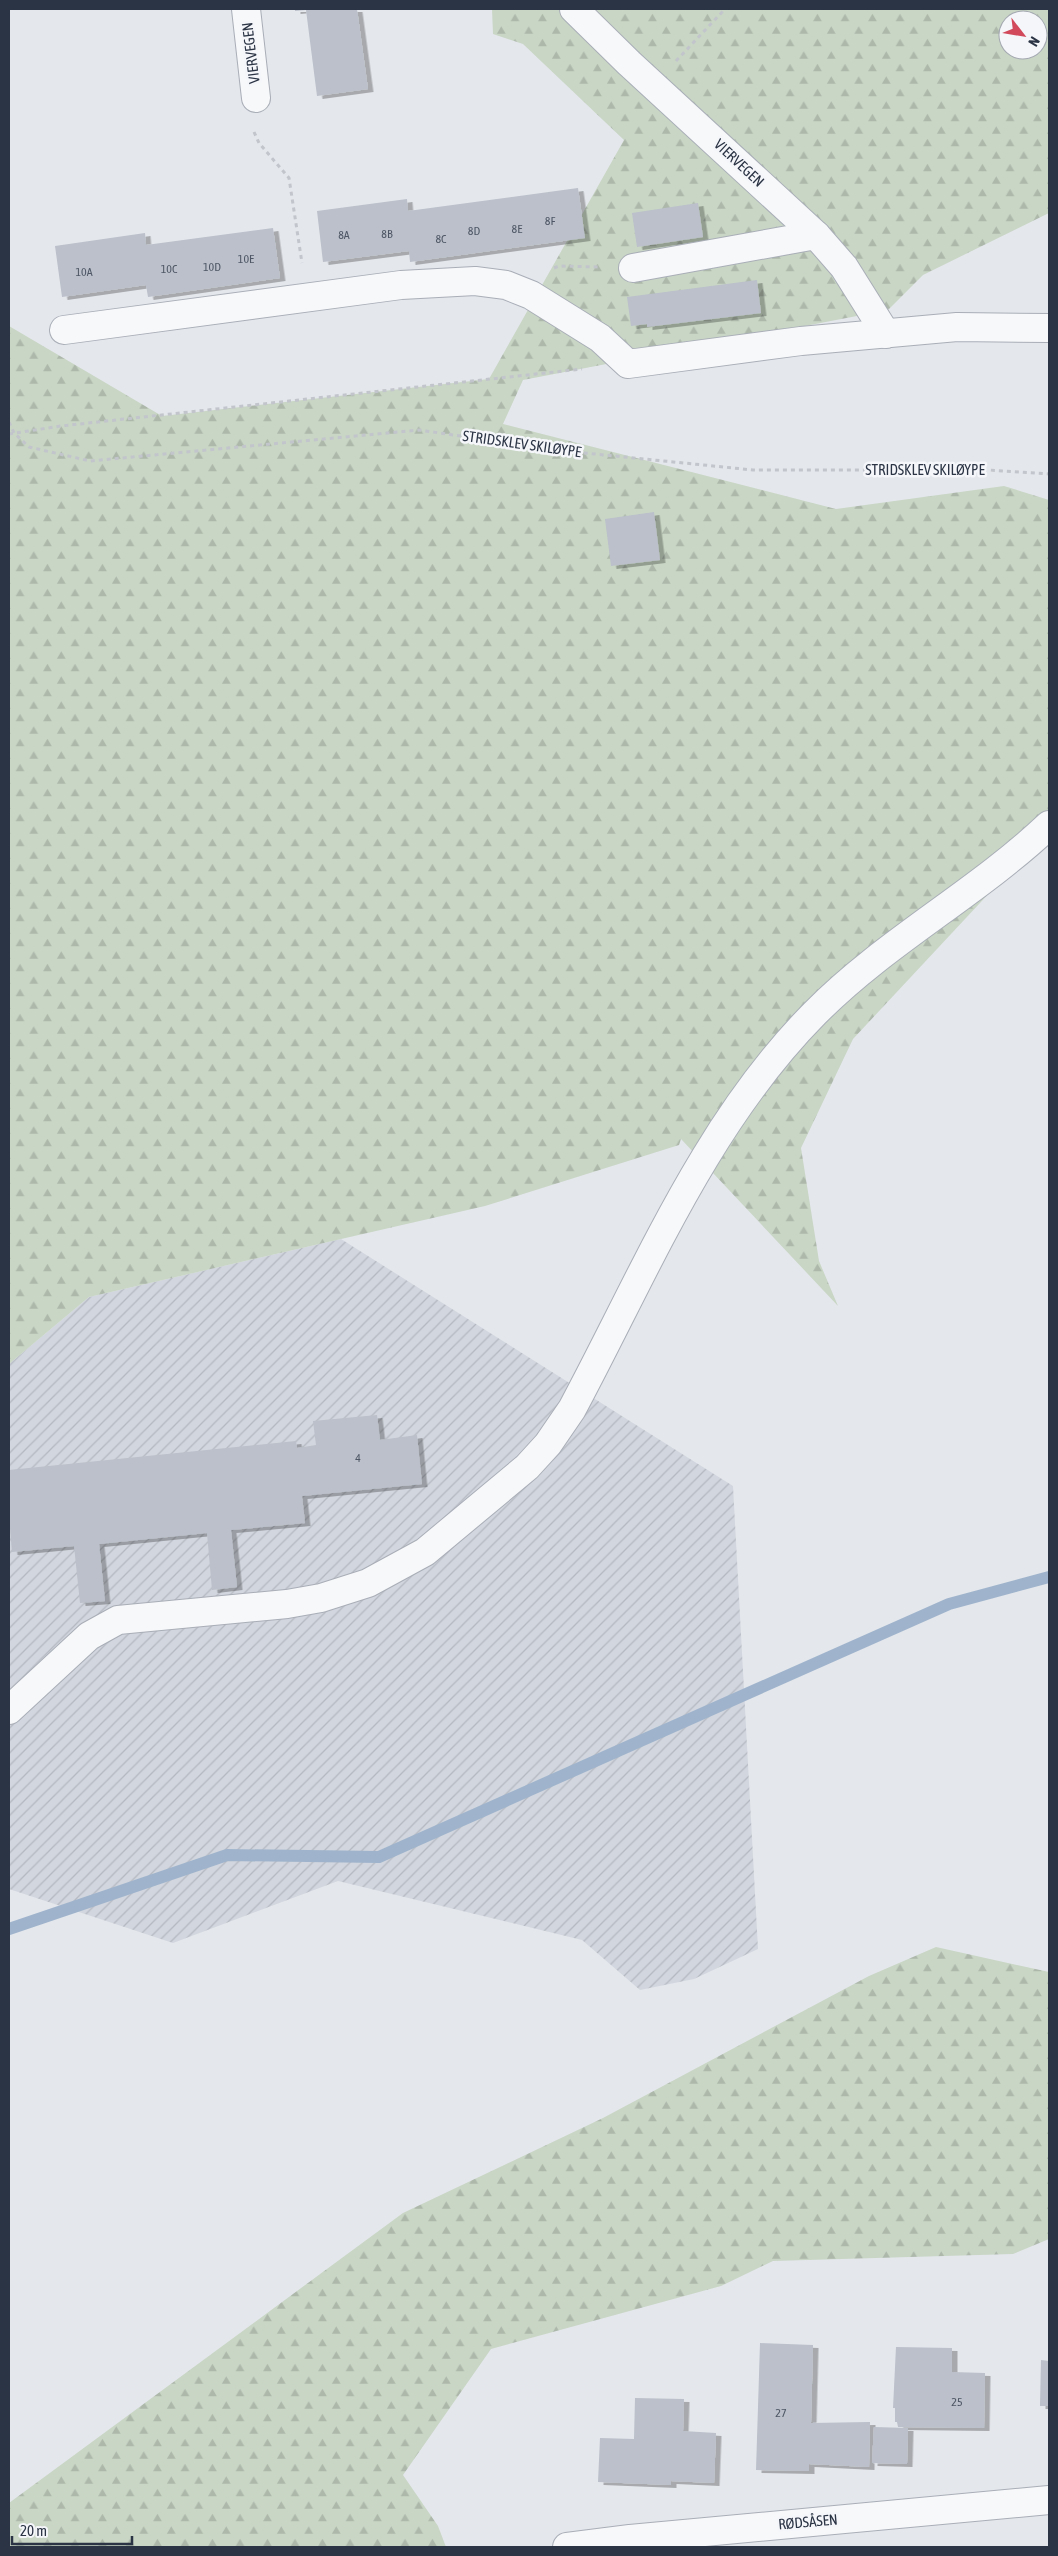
<svg xmlns="http://www.w3.org/2000/svg" width="1058" height="2556" font-family="'Asap Condensed',sans-serif">
  <style>
    .industrial { fill: url(#industrial-furrows) }
    .forest { fill: url(#forest-firs); fill-rule: evenodd }
    .lines { fill: none; stroke-linecap: round; stroke-linejoin: round }
    .stream { stroke: #9fb4cc; stroke-width: 12 }
    .building { fill: #bbc0ca; filter: url(#shadow) }
    .minor-casing { stroke: #a9aeb7; stroke-width: 30 }
    .path { stroke: #c2c5cb; stroke-width: 3; stroke-dasharray: 4 4; stroke-linecap: butt }
    .minor { stroke: #f7f8fa; stroke-width: 28 }
    .labels { text-anchor: middle; stroke-width: 5; stroke-linejoin: round; paint-order: stroke }
    .number-label { font-size: 12px; fill: #4f5766 }
    .street-label { font-size: 15px; fill: #2b3445; stroke: #f4f6f9 }
  </style>
  <defs>
    <pattern id="industrial-furrows" width="10" height="10" patternUnits="userSpaceOnUse" patternTransform="scale(1.25)"><rect width="10" height="10" fill="#d2d6de"/><path d="M-1 1l2-2M0 10L10 0M9 11l2-2" fill="none" stroke="#b4b8c0"/></pattern>
    <pattern id="forest-firs" width="22" height="20" patternUnits="userSpaceOnUse" patternTransform="scale(1.25)"><rect width="22" height="20" fill="#c9d6c5"/><path d="M5 1l3.5 6h-7zM16 11l3.5 6h-7z" fill="#adb8ab"/></pattern>
    <filter id="shadow"><feDropShadow dx="5.5" dy="3" stdDeviation="0" flood-color="#0004"/></filter>
  </defs>
  <rect width="100%" height="100%" fill="#e4e7ec"/>
  <path class="industrial" d="M341,1239L733,1486L758,1949L694,1979L640,1990L582,1940L338,1881L173,1943L9,1889V1364L89,1297Z"/>
  <g class="forest">
    <path d="M492,9H1049V213L923,275L888,310L523,380L503,424L836,509L1004,486L1049,500V829L853,1039L801,1148L819,1261L838,1306L681,1139L679,1145L485,1206L89,1297L9,1364V326L162,416L489,379L624,140L523,44L493,34ZM1008,20H1038V50H1008Z"/>
    <path d="M936,1947L1049,1972V2239L1013,2254L773,2261L721,2286L491,2349L403,2475L438,2526L446,2547H9V2503L403,2213L603,2118L869,1976Z"/>
  </g>
  <g class="lines">
    <path class="stream" d="M9,1929L227,1855L379,1857L949,1604L1049,1577"/>
  </g>
  <g class="building">
    <path d="M295,9H357L368,89L317,96L306,10L295,11Z"/>
    <path d="M578,188L585,238L410,262L409,251L323,262L317,211L407,199L408,211Z"/>
    <path d="M698,203L703,237L637,247L632,213Z"/>
    <path d="M273,228L280,278L148,297L146,285L62,297L55,246L145,233L146,245Z"/>
    <path d="M757,280L761,313L647,327V324L631,326L627,297Z"/>
    <path d="M654,512L660,560L611,566L605,519Z"/>
    <path d="M377,1415L380,1440L417,1435L422,1484L302,1496L305,1523L231,1530L237,1587L212,1590L207,1533L99,1544L105,1601L80,1603L74,1546L12,1552L9,1517V1470L296,1441L297,1448L316,1445L313,1421Z"/>
    <path d="M760,2343L813,2345L811,2423L870,2422L869,2467L809,2464V2471L756,2470Z"/>
    <path d="M896,2347L952,2348V2372L985,2373L984,2428L898,2427L897,2422H895V2408H893Z"/>
    <path d="M1041,2360L1049,2361V2406H1040Z"/>
    <path d="M635,2398L684,2399L683,2431L716,2433L714,2483L671,2481V2485L598,2482L600,2438L634,2439Z"/>
    <path d="M874,2427L908,2428L907,2464L872,2463Z"/>
  </g>
  <g class="lines">
    <defs>
      <g id="minor">
        <path d="M246,9L256,98"/>
        <path d="M574,9L629,63L816,235L844,267L886,334"/>
        <path d="M633,268L816,235"/>
        <path d="M64,330L401,285L475,281L506,285L531,295L600,338L628,364L801,341L957,327L1049,328"/>
        <path d="M9,1710L89,1636L118,1620L287,1604L321,1598L368,1583L425,1552L527,1467L548,1444L572,1409C645,1273 704,1125 815,1013C885,942 976,894 1049,825"/>
        <path d="M567,2547L630,2539L1049,2500"/>
      </g>
    </defs>
    <use href="#minor" class="minor-casing"/>
    <g class="path">
      <path d="M676,61L725,9"/>
      <path d="M254,132L259,143L289,178L302,263"/>
      <path d="M554,268L559,266L599,267"/>
      <path d="M9,422L14,433L29,447L90,461L419,430L565,451L753,470H989L1049,474"/>
      <path d="M9,434L61,426L582,369"/>
    </g>
    <use href="#minor" class="minor"/>
  </g>
  <g class="labels">
    <g class="number-label">
      <text x="550" y="225">8F</text>
      <text x="517" y="233">8E</text>
      <text x="474" y="235">8D</text>
      <text x="387" y="238">8B</text>
      <text x="344" y="239">8A</text>
      <text x="441" y="243">8C</text>
      <text x="246" y="263">10E</text>
      <text x="212" y="271">10D</text>
      <text x="169" y="273">10C</text>
      <text x="84" y="276">10A</text>
      <text x="358" y="1462">4</text>
      <text x="957" y="2406">25</text>
      <text x="781" y="2417">27</text>
    </g>
    <g class="street-label">
      <text transform="translate(251 53) rotate(-97)" y="5">VIERVEGEN</text>
      <text transform="translate(739 163) rotate(43)" y="5">VIERVEGEN</text>
      <text transform="translate(522 444) rotate(8)" y="5">STRIDSKLEV SKILØYPE</text>
      <text x="925" y="475">STRIDSKLEV SKILØYPE</text>
      <text transform="translate(808 2522) rotate(-5)" y="5">RØDSÅSEN</text>
    </g>
  </g>
  <rect width="1058" height="2556" fill="none" stroke="#2b3445" stroke-width="20"/>
  <g transform="translate(1023 35) rotate(121)"><circle r="24" fill="#f4f6f9" stroke="#a4a8b1"/>
  <path d="M0-4L9 19L0 12L-9 19Z" fill="#d1495b"/>
  <text y="-8" font-size="14" font-weight="bold" text-anchor="middle" fill="#2b3445">N</text>
  </g>
  <path d="M12 2536v8h120v-8" fill="none" stroke="#2b3445" stroke-width="2.5"/>
  <text x="20" y="2536" font-size="15" fill="#2b3445" stroke="#f4f6f9" stroke-width="4" paint-order="stroke">20 m</text>
</svg>
